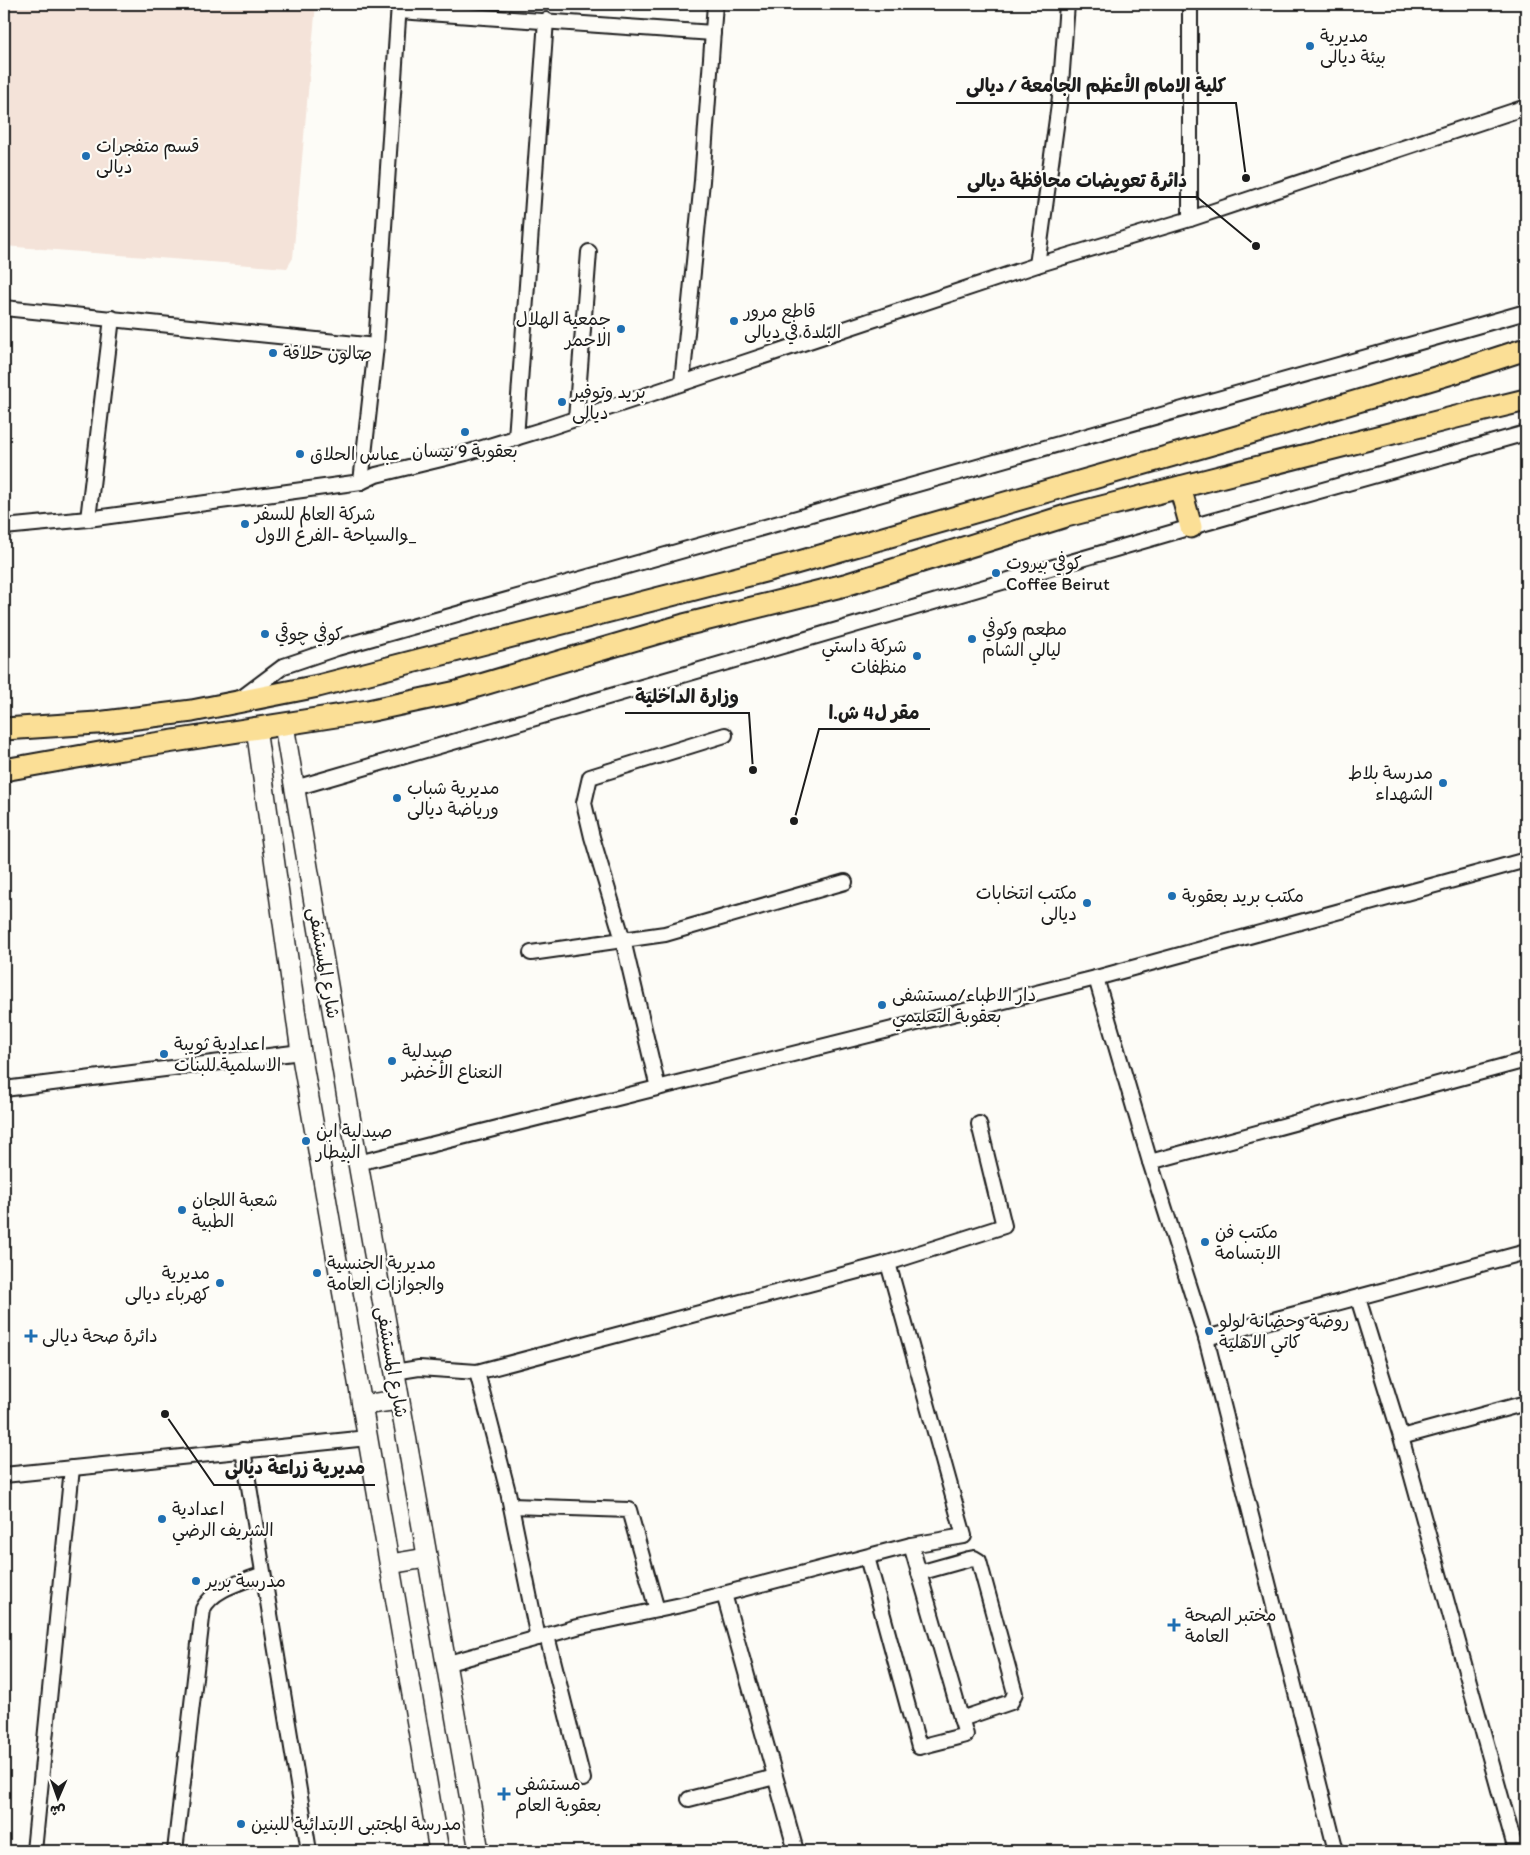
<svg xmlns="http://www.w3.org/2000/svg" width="1530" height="1855" font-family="Itim,'Playpen Sans Arabic',sans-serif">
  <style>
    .built { fill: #f4e3d9 }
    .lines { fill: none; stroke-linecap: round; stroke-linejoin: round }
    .street-casing { stroke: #1c1c1c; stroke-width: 18 }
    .secondary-casing { stroke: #1c1c1c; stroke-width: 22 }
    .primary-casing { stroke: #1c1c1c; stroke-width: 25 }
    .street { stroke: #fdfcf7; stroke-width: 14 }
    .secondary { stroke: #fdfcf7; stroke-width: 19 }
    .primary { stroke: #fbdf96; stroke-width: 21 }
    .poi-dot { fill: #1f6fb2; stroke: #fdfcf7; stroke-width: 2 }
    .labels { text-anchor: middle; stroke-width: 4.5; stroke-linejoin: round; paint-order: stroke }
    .poi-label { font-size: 18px; fill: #1c1c1c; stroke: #fdfcf7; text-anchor: start }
    .street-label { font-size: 18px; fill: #1c1c1c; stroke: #fdfcf7 }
    .leader { fill: none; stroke: #1c1c1c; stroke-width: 2 }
    .callout-dot { fill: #1c1c1c; stroke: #fdfcf7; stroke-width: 2 }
    .callout-label { font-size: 19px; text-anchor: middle; font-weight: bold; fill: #1c1c1c; stroke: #fdfcf7; stroke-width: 4.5; stroke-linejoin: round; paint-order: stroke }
  </style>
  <rect width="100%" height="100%" fill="#fdfcf7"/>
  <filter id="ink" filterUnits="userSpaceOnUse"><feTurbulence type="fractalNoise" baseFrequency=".02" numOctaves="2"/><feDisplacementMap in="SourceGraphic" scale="10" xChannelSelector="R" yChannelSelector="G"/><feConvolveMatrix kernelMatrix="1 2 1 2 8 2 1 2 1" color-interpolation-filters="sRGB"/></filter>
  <g filter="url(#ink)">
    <path class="built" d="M4,4H316L293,258L287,268L4,246Z"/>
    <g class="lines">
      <defs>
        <g id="street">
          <path d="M1190,4V219"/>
          <path d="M399,11L713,33"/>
          <path d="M1037,265L1060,97L1067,4"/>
          <path d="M4,308L376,346"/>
          <path d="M682,383L702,181L715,4"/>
          <path d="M576,419L589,252"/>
          <path d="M516,438L546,20"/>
          <path d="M361,482L376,346L399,4"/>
          <path d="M88,519L112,318"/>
          <path d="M4,527L88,519L361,482L376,475L466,453L548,428L1037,265L1190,219L1526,107"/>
          <path d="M240,699L284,666L337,648L1526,312"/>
          <path d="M295,788L1191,527L1526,433"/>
          <path d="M531,953L665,934L845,882"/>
          <path d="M1096,978L1150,1162L1206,1338L1336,1851"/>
          <path d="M658,1088L623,940L592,837L584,803L590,777L725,735"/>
          <path d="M4,1089L301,1052"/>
          <path d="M1150,1162L1526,1060"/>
          <path d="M358,1163L1096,978L1526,860"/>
          <path d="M1358,1298L1401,1437L1516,1851"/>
          <path d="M1206,1338L1526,1252"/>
          <path d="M394,1372L419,1368L477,1372L888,1263L1004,1226L979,1124"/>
          <path d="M477,1372L508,1492L538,1638"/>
          <path d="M1401,1437L1526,1403"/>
          <path d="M243,1450L309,1851"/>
          <path d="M4,1475L368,1438"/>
          <path d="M511,1506L629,1510L657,1610"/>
          <path d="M867,1557L919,1747L966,1735L911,1545"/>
          <path d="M919,1573L969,1559L974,1558L979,1561L1015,1693L1011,1702L961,1719"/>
          <path d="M724,1594L796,1851"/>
          <path d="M547,1636L583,1779"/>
          <path d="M445,1664L577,1627L681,1605L911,1545L964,1536L888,1263"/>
          <path d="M689,1799L775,1777"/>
          <path d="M34,1851L72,1468"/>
          <path d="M175,1851L203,1609C213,1588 243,1582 263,1574"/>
        </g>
        <g id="secondary">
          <path d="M284,725L358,1163L479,1851"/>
          <path d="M256,728L301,1052L439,1851"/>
          <path d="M362,1405L399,1400"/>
          <path d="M390,1564L426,1558"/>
        </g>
        <g id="primary">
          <path d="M1180,487L1191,527"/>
          <path d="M4,729L97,723L192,711L318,686L792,564L1247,434L1452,373L1526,349"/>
          <path d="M4,770L122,749L368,711L457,692L684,625L845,585L1066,516L1464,415L1526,400"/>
        </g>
      </defs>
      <use href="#street" class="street-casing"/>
      <use href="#secondary" class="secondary-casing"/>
      <use href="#primary" class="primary-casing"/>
      <use href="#street" class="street"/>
      <use href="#secondary" class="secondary"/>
      <use href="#primary" class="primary"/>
    </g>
  </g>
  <g class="poi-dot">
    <circle cx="1310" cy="46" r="5"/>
    <circle cx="86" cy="156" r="5"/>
    <circle cx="734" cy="321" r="5"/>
    <circle cx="621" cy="329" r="5"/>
    <circle cx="273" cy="353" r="5"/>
    <circle cx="562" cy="402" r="5"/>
    <circle cx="465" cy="432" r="5"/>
    <circle cx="300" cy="454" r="5"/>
    <circle cx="245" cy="524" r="5"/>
    <circle cx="996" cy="573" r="5"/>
    <circle cx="265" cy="634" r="5"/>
    <circle cx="972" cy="639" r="5"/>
    <circle cx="917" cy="656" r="5"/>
    <circle cx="1443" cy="783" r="5"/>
    <circle cx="397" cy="798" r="5"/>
    <circle cx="1172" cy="896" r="5"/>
    <circle cx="1087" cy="903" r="5"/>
    <circle cx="882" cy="1005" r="5"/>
    <circle cx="164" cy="1054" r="5"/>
    <circle cx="392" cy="1061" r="5"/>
    <circle cx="306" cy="1141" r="5"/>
    <circle cx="182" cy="1210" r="5"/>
    <circle cx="1205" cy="1242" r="5"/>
    <circle cx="317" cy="1273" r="5"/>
    <circle cx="220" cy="1283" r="5"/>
    <circle cx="1209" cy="1331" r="5"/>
    <path d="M28.5 1328.5h5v5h5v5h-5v5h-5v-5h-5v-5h5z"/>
    <circle cx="162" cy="1519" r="5"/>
    <circle cx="196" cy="1581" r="5"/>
    <path d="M1171.5 1617.5h5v5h5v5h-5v5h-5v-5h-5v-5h5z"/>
    <path d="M501.5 1786.5h5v5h5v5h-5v5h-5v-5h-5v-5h5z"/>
    <circle cx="241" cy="1824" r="5"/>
  </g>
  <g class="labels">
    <g class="poi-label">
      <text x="1320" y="42">مديرية<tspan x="1320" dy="21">بيئة ديالى</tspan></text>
      <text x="96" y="152">قسم متفجرات<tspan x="96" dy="21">ديالى</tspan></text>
      <text x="744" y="317">قاطع مرور<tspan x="744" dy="21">البلدة في ديالى</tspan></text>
      <text x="611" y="325" text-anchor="end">جمعية الهلال<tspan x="611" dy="21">الاحمر</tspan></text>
      <text x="283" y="359">صالون حلاقة</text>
      <text x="572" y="398">بريد وتوفير<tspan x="572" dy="21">ديالى</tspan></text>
      <text x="465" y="457" text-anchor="middle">بعقوبة 9 نيسان</text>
      <text x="310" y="460">عباس الحلاق</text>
      <text x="255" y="520">شركة العالم للسفر<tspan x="255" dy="21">والسياحة -الفرع الاول_</tspan></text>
      <text x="1006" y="569">كوفي بيروت<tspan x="1006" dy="21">Coffee Beirut</tspan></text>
      <text x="982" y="635">مطعم وكوفي<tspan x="982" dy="21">ليالي الشام</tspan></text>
      <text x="275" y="640">كوفي چوقي</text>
      <text x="907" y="652" text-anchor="end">شركة داستي<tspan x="907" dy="21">منظفات</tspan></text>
      <text x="1433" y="779" text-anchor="end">مدرسة بلاط<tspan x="1433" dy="21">الشهداء</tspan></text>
      <text x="407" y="794">مديرية شباب<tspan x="407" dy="21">ورياضة ديالى</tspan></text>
      <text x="1077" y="899" text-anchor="end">مكتب انتخابات<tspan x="1077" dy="21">ديالى</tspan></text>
      <text x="1182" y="902">مكتب بريد بعقوبة</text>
      <text x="892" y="1001">دار الاطباء/مستشفى<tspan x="892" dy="21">بعقوبة التعليمي</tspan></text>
      <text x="174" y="1050">اعدادية ثويبة<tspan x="174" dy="21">الاسلمية للبنات</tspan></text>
      <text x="402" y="1057">صيدلية<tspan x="402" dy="21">النعناع الأخضر</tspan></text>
      <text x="316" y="1137">صيدلية ابن<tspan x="316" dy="21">البيطار</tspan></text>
      <text x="192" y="1206">شعبة اللجان<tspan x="192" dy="21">الطبية</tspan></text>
      <text x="1215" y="1238">مكتب فن<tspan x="1215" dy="21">الابتسامة</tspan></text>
      <text x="327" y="1269">مديرية الجنسية<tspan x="327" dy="21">والجوازات العامة</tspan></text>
      <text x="210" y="1279" text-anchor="end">مديرية<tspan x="210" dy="21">كهرباء ديالى</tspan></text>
      <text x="1219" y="1327">روضة وحضانة لولو<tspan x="1219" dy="21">كاتي الاهلية</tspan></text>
      <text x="42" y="1342">دائرة صحة ديالى</text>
      <text x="172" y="1515">اعدادية<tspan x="172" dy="21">الشريف الرضي</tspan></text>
      <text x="206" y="1587">مدرسة برير</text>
      <text x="1185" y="1621">مختبر الصحة<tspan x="1185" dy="21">العامة</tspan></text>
      <text x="515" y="1790">مستشفى<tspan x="515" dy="21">بعقوبة العام</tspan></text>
      <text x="251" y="1830">مدرسة المجتبى الابتدائية للبنين</text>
    </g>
    <g class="street-label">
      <text transform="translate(324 963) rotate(80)" y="6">شارع المستشفى</text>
      <text transform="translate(392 1362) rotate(80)" y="6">شارع المستشفى</text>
    </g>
  </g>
  <path class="leader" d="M1246 178L1236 103H956M1256 246L1197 197H957M753 770L749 713H625M794 821L819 729H930M165 1414L214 1485H375"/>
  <g class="callout-dot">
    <circle cx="1246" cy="178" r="5"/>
    <circle cx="1256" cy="246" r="5"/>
    <circle cx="753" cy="770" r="5"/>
    <circle cx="794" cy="821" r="5"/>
    <circle cx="165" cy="1414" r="5"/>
  </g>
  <g class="callout-label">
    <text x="1096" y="92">كلية الامام الأعظم الجامعة / ديالى</text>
    <text x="1077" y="187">دائرة تعويضات محافظة ديالى</text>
    <text x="687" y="703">وزارة الداخلية</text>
    <text x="874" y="719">مقر ل4 ش.ا</text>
    <text x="295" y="1474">مديرية زراعة ديالى</text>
  </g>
  <rect width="1530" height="1855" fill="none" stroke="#fdfcf7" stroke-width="20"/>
  <rect x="10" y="10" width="1510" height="1835" fill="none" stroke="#1c1c1c" stroke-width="2" filter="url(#ink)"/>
  <g transform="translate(58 1798) rotate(182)" stroke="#fdfcf7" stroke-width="4" paint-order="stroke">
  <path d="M0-4L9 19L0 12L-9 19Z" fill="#1c1c1c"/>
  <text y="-8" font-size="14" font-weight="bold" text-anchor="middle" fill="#1c1c1c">ش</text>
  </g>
</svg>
